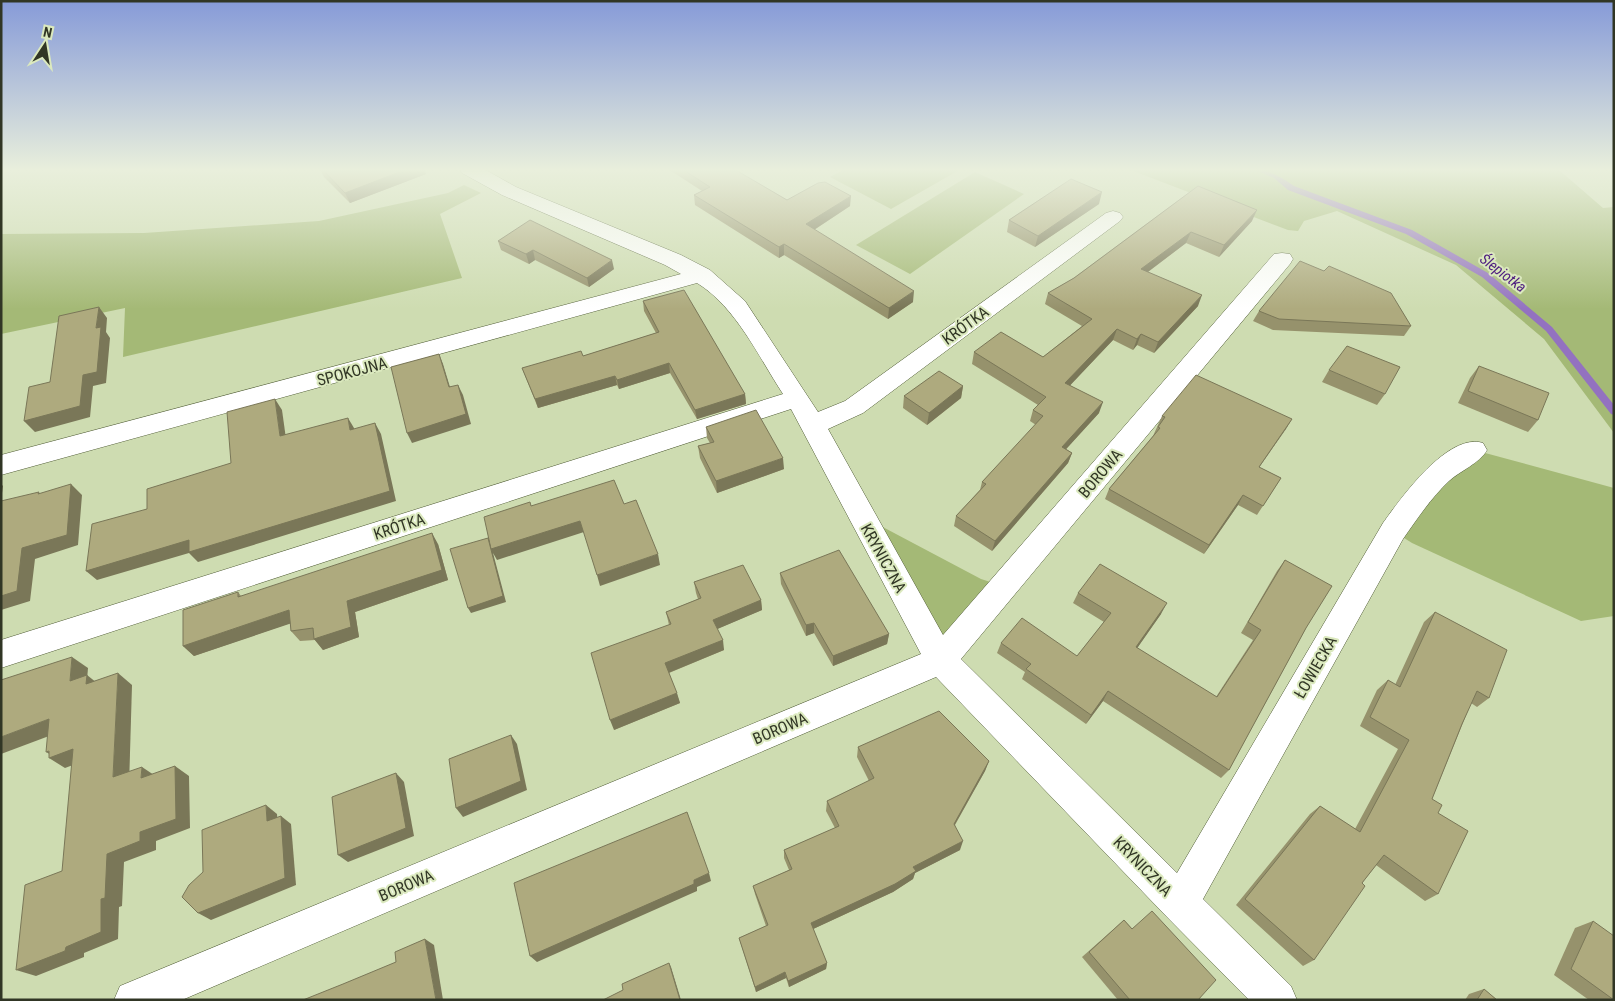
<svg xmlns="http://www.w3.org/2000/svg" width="1615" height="1001" font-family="'Roboto Condensed',sans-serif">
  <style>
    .green { fill: #a4b976 }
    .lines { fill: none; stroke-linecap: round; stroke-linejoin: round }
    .stream { fill: #9372c0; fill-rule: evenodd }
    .minor-casing { stroke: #505c36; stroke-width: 1 }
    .minor { fill: #fff; fill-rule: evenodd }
    .wall { fill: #96926c }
    .shaded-wall { fill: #7a7758 }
    .building { fill: #aeaa7e; stroke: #7a7758 }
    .labels { text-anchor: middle; stroke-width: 4; stroke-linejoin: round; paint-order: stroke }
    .far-water-label { font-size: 15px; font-style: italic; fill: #512280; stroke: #dbe9be }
    .street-label { font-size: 16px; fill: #313625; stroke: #dbe9be }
  </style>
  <rect width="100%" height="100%" fill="#cedcb1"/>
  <g class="green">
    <path d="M845,169H961L891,209L830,177Z"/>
    <path d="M1128,169H1558L1603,208L1614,207V433L1544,339L1456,265L1337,211L1304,221L1298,231L1288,230Z"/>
    <path d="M975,172L1024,194L910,274L856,245Z"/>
    <path d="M464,185L481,193L440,214L462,278L123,357L125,308L1,334V234L144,233L319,221L448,193Z"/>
    <path d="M1474,450L1614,488V616L1581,621L1412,543L1393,531Z"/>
    <path d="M862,516L981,579L1003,586L941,660Z"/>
  </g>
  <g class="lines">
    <path class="stream" d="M1253,169C1269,169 1281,177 1294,186L1412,230L1488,273L1552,327L1614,405V415L1611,414L1546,331L1482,277L1406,234L1288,190L1274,178Z"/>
    <defs>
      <path id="minor" d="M460,169H484L516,187L681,255L710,270L745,301L818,412L845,401L1106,213L1113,211L1120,213L1123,217L1120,221L863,413L828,429L943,635L1274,254L1282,253L1290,254L1293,259L1290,264L961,659L1177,873L1383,523C1401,498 1448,432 1483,443L1487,450C1480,463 1460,471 1449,481C1431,498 1417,519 1403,539L1203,899L1291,986L1297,1000H1249L1167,917L936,677L182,1000H114L120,986L921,654L791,409L1,668V640L783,394C758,356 736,307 697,283L1,475V455L681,274L665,265L502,195L462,173Z"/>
    </defs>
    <use href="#minor" class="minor-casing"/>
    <use href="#minor" class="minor"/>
  </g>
  <g class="wall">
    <path d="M320,169H424L426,174L350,203L324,177Z"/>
    <path d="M668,169H734L787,200L850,206L814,230L913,302L888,319L784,255L779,258L695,205L694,195L702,191Z"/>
    <path d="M1608,169H1614V174H1613Z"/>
    <path d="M1198,186L1252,221L1219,257L1186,243L1148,272L1198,306L1154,353L1137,345L1133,350L1113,340L1070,385L1099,413L1066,449L1072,453L1068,463L992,551L954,526L956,516L980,490L982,482L1036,425L1030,421L1033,410L1038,405L972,364L974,352L1043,357L1082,326L1045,304L1048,293L1074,278Z"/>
    <path d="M1099,204L1035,247L1007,232L1009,220Z"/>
    <path d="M498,241L614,269L589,287L535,260L529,264L501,250Z"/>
    <path d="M643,301L745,394L746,404L697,419L670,373L619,389L617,385L538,408L522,368L583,356L656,333L644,311Z"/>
    <path d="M1259,311L1411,326L1404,336L1273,330L1253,321Z"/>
    <path d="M1479,366L1538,420L1528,432L1458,403L1470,378Z"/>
    <path d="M1329,370L1385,394L1377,405L1322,382Z"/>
    <path d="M963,386L961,398L927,425L903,408L904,396Z"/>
    <path d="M1162,416L1292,419L1259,467L1281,478L1257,515L1238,505L1204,554L1105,499L1109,489L1153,436Z"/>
    <path d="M706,427L784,469L717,493L700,458L698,446L710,443L707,438Z"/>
    <path d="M438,544L448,580L355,612L359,637L323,650L315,640L300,641L291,631L290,623L194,656L183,646L238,592L241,596Z"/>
    <path d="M1285,560L1306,628L1229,770L1221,778L1103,701L1086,724L1022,679L1025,672L997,653L1001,643L1077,656L1104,622L1073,603L1078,593L1161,614L1137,648L1216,697L1253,640L1241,633L1277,571Z"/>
    <path d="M780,573L889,634L887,644L833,666L814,633L806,636L781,584Z"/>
    <path d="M694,582L761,600L762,610L717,629L724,650L669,673L680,703L614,730L669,625L666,612L698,599L696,593Z"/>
    <path d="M1435,612L1489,698L1477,707L1471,703L1432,799L1438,813V894L1425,901L1376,865L1362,883L1314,960L1303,966L1236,905L1310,814L1320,806L1355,829L1398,749L1360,726L1377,690L1388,680L1395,685L1424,622Z"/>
    <path d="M858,747L989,761L985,771L955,825L960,850L915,873L913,879L893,892L813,929L827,963L826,969L789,987L786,978L756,992L739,938L766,926L755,894L753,886L789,870L784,858V850L835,828L826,811L827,801L869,781L857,757Z"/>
    <path d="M1124,920L1198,1000H1118L1082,957Z"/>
    <path d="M1593,921L1614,1000H1589L1554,975L1575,928Z"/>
    <path d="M1484,989L1497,1000H1465L1469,994Z"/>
  </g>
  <g class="shaded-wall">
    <path d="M407,169H424L426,174L350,203L345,193Z"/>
    <path d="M1102,192L1099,204L1035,247L1038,236Z"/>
    <path d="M851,196L850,206L806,235V224Z"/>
    <path d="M1257,210L1252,221L1219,257L1224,245Z"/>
    <path d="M1191,232L1186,243L1137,280L1141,269Z"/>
    <path d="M784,244V255L779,258V247Z"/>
    <path d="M533,250L535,260L529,264L526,254Z"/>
    <path d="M612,260L614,269L589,287L587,278Z"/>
    <path d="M914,291L913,302L888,319L889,308Z"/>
    <path d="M1202,295L1198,306L1154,353L1158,342Z"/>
    <path d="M99,307L107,318L106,332L110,338L106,383L93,386L90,417L35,432L24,421L83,375L96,328Z"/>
    <path d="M1117,329L1113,340L1062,394L1065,383Z"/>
    <path d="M1141,334L1137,345L1133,350L1137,339Z"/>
    <path d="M439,354L443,364L453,397L449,387Z"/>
    <path d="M669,363L670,373L619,389L617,380Z"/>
    <path d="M615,376L617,385L538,408L535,399Z"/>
    <path d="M458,385L463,395L471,424L412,443L407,433Z"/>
    <path d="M963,386L961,398L927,425L929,413Z"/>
    <path d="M745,394L746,404L697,419L695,410Z"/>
    <path d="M275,399L282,410L287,446L280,436Z"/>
    <path d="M1103,402L1099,413L1058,458L1062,447Z"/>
    <path d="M348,418L354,428L356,441L350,430Z"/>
    <path d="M1292,419L1286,429L1253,476L1259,467Z"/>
    <path d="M375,423L381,434L396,501L198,562L189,553L97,580L86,571Z"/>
    <path d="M1072,453L1068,463L992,551L995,541Z"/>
    <path d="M783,458L784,469L717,493L716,481Z"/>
    <path d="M1,484L3,486L1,500Z"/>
    <path d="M71,484L82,495L78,545L35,559L30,601L1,610V596L22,548Z"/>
    <path d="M1243,495L1238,505L1204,554L1209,545Z"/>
    <path d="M580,521L584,532L497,560L493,553L506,602L471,613L468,608L488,538Z"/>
    <path d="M432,533L438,544L448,580L355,612L359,637L323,650L314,639L347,601Z"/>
    <path d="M658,554L660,565L600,586L597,575Z"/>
    <path d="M761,600L762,610L715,630L713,620Z"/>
    <path d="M1167,603L1161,614L1131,657L1136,647Z"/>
    <path d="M289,610L298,621L194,656L183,646Z"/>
    <path d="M814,623V633L806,636V625Z"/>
    <path d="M889,634L887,644L833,666V656Z"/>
    <path d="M723,640L724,650L668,673L665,663Z"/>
    <path d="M72,657L88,668L86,692L70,681Z"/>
    <path d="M118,673L132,685L129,787L113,777Z"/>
    <path d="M87,675L102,687L86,684Z"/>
    <path d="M1108,691L1103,701L1086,724L1091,715Z"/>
    <path d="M677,693L680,703L614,730L610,720Z"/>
    <path d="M49,719L65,730L1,754V737Z"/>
    <path d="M511,735L517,744L527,790L463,817L456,808Z"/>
    <path d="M73,749L89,759L65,768L49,758L53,756L46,752Z"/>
    <path d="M989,761L985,771L950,833L954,824Z"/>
    <path d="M175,766L189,776L190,828L156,841V850L124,862L122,906L119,907L118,939L84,953V957L36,976L16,970L66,947L101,899L107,854L140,832Z"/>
    <path d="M142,767L157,777L141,778Z"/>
    <path d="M396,773L404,782L414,836L348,862L338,855Z"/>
    <path d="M266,805L277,814L278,829L267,821Z"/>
    <path d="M281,816L291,824L296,885L211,920L198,913Z"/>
    <path d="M963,841L960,850L915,873L913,879L893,892L811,930V923L913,867Z"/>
    <path d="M709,873L711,881L697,887V891L537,962L530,956Z"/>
    <path d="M425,939L434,945L443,1000H436Z"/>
    <path d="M669,963L671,967L681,1000H680Z"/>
    <path d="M827,963L826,969L789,987L788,981Z"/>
    <path d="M785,972L786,978L756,992L755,987Z"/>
  </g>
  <g class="building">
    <path d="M322,169H407L345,193Z"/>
    <path d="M682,169H734L787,200L818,183L825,182L851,196L806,224L914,291L889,308L784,244L779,247L694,195L710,187Z"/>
    <path d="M1071,179L1102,192L1038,236L1009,220Z"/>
    <path d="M1198,186L1257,210L1224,245L1191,232L1141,269L1202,295L1158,342L1141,334L1137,339L1117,329L1065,383L1103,402L1062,447L1072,453L995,541L956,516L986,484L982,482L1043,416L1033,410L1046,397L974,352L1001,332L1043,357L1092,319L1048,293L1074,278Z"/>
    <path d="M530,220L612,260L587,278L533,250L526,254L498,241Z"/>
    <path d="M1300,261L1324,271L1329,266L1391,293L1411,326L1279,319L1259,311Z"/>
    <path d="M684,290L745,394L695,410L669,363L617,380L615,376L535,399L522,368L581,351L583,356L659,332L643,301Z"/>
    <path d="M99,307L96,328L101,327L97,372L83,375L80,406L24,421L29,387L50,382L59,316Z"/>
    <path d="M1347,346L1400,367L1385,394L1329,370Z"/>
    <path d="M439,354L449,387L458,385L466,414L407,433L391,367Z"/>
    <path d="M1479,366L1549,393L1538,420L1468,391Z"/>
    <path d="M939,371L963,386L929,413L904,396Z"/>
    <path d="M1196,375L1292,419L1259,467L1281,478L1263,506L1243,495L1209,545L1109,489L1160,428L1158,427L1165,417L1162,416Z"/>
    <path d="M275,399L280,436L348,418L350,430L375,423L390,491L189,552V540L86,571L92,524L147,509V489L231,463L227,412Z"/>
    <path d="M756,410L783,458L716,481L698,446L714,442L706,427Z"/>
    <path d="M614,480L624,504L636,500L658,554L597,575L580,521L491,549L484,517L530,502L531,506Z"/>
    <path d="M71,484L67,535L22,548L17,591L1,596V501L39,492L38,494Z"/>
    <path d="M432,533L442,570L347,601L351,627L314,639L313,628L291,631L289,610L183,646V610L238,592V597Z"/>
    <path d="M488,538L503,596L468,608L450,549Z"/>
    <path d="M839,550L889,634L833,656L814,623L806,625L780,573Z"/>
    <path d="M1285,560L1332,586L1306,628L1229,770L1108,691L1091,715L1026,669L1031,664L1001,643L1022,618L1077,656L1111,613L1078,593L1100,564L1167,603L1136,647L1217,697L1261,630L1248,622Z"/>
    <path d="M743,565L761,600L713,620L723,640L665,663L677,693L610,720L591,653L671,624L666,612L701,598L694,582Z"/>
    <path d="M1435,612L1507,650L1489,698L1477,691L1462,724L1432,799L1442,805L1438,813L1468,831L1438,894L1384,855L1362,883L1365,886L1314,960L1245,899L1320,806L1360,832L1409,740L1370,717L1388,680L1400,687Z"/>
    <path d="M72,657L70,681L87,675L86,684L118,673L113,777L142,767L141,778L175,766L176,819L140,832V841L107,854L105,898L101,899V932L66,947L65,951L16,970L25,885L62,871L73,749L49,758V751L46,752L49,719L1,737V680Z"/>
    <path d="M939,711L989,761L954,824L963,841L913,867L916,871L895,884L811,923L827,963L788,981L785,972L755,987L739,938L768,925L753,886L792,869L784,850L839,826L827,801L874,778L858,747Z"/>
    <path d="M511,735L521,781L456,808L449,759Z"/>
    <path d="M396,773L406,828L338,855L332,797Z"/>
    <path d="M266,805L267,821L281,816L285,878L198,913L182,897L189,885L203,872L202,830Z"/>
    <path d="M687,812L709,873L694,880V884L530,956L514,883Z"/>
    <path d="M1152,911L1216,980L1198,1000H1130L1089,952L1124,920L1132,929Z"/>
    <path d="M1593,921L1614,936V1000L1571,969Z"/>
    <path d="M425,939L436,1000H303L343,984L396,962L395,952Z"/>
    <path d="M669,963L680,1000H603L623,990L622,984Z"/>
    <path d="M1484,989L1497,1000H1477Z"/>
  </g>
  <linearGradient id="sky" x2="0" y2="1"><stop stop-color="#869ad8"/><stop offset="0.55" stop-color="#e9efdc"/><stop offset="1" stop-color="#e9efdc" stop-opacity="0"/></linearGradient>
  <rect width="1615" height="309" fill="url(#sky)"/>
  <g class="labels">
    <g class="far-water-label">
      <text transform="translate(1503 273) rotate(37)" y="5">Ślepiotka</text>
    </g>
    <g class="street-label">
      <text transform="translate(965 325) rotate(-36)" y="6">KRÓTKA</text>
      <text transform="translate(352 371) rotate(-15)" y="6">SPOKOJNA</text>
      <text transform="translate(1100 473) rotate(-50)" y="6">BOROWA</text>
      <text transform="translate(399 526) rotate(-18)" y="6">KRÓTKA</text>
      <text transform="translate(884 558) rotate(61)" y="6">KRYNICZNA</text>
      <text transform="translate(1315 667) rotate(-60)" y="6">ŁOWIECKA</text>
      <text transform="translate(780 728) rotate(-23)" y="6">BOROWA</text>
      <text transform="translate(1143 866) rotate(46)" y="6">KRYNICZNA</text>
      <text transform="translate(406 885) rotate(-23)" y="6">BOROWA</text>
    </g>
  </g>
  <rect width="1615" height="1001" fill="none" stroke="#313625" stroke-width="5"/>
  <g transform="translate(45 45) rotate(12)" stroke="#dbe9be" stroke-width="4" paint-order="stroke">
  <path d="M0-4L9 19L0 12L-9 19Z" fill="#313625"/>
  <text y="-8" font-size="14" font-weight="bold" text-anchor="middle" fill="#313625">N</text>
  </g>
</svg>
